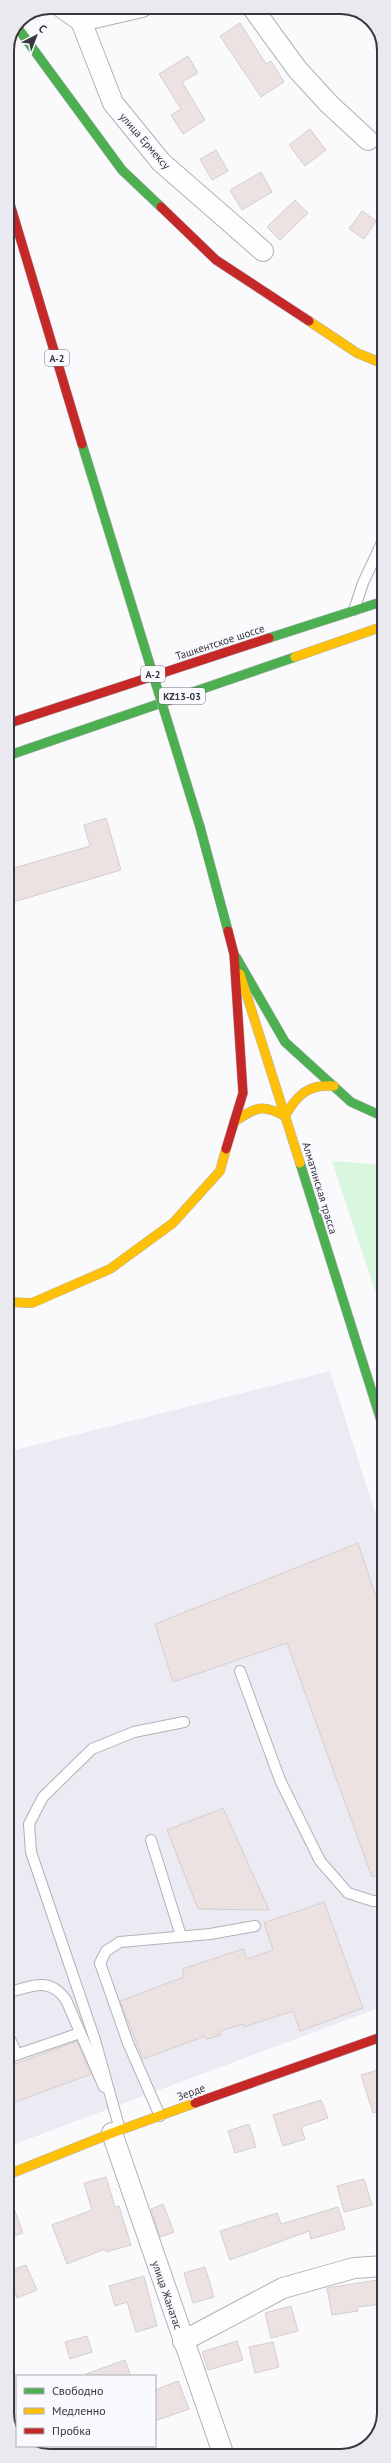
<svg xmlns="http://www.w3.org/2000/svg" width="391" height="2463" font-family="'PT Sans',sans-serif">
  <style>
    .built { fill: #ecebf4 }
    .green { fill: #d8f7de }
    .building { fill: #ede2e2; stroke: #d4cecf }
    .lines { fill: none; stroke-linecap: round; stroke-linejoin: round }
    .lane-casing { stroke: #b2b1b7; stroke-width: 12 }
    .street-casing { stroke: #b2b1b7; stroke-width: 22 }
    .fast-casing { stroke: #b2b1b7; stroke-width: 10 }
    .slow-casing { stroke: #b2b1b7; stroke-width: 10 }
    .jam-casing { stroke: #b2b1b7; stroke-width: 10 }
    .lane { stroke: #fefeff; stroke-width: 10 }
    .street { stroke: #fefeff; stroke-width: 20 }
    .fast { stroke: #4caf50; stroke-width: 9 }
    .slow { stroke: #ffc107; stroke-width: 9 }
    .jam { stroke: #c62828; stroke-width: 9 }
    .fast-bridge-casing { stroke: #b2b1b7; stroke-width: 10; stroke-linecap: butt }
    .fast-bridge { stroke: #4caf50; stroke-width: 9 }
    .labels { text-anchor: middle; stroke-width: 3.5; stroke-linejoin: round; paint-order: stroke }
    .shield { fill: #f9f9fe; stroke: #727079; stroke-width: 1 }
    .shield-label { font-size: 10px; font-weight: bold; fill: #383640 }
    .street-label { font-size: 11px; fill: #383640; stroke: #f9f9fe }
    .rim { fill: none; stroke: #383640; stroke-width: 2 }
  </style>
  <rect width="100%" height="100%" fill="#fafafd"/>
  <g class="built">
    <path d="M330,1371L384,1541V2006L7,2147V1452Z"/>
    <path d="M7,2398L17,2427V2438L7,2418Z"/>
  </g>
  <path class="green" d="M332,1161L384,1165V1318Z"/>
  <g class="building">
    <path d="M240,23L266,64L271,61L284,82L261,97L220,36Z"/>
    <path d="M188,56L198,73L182,82L205,120L183,134L171,115L181,109L159,74Z"/>
    <path d="M310,129L326,150L305,166L289,145Z"/>
    <path d="M216,150L228,171L212,180L200,159Z"/>
    <path d="M261,172L272,192L242,210L230,190Z"/>
    <path d="M295,200L308,213L280,240L267,227Z"/>
    <path d="M362,211L376,221L364,239L349,229Z"/>
    <path d="M106,818L121,870L7,904V870L90,846L84,825Z"/>
    <path d="M358,1543L384,1621V1873L372,1877L287,1643L173,1682L155,1624Z"/>
    <path d="M223,1808L269,1910L198,1909L167,1830Z"/>
    <path d="M324,1902L363,2008L300,2031L293,2011L244,2027L243,2024L220,2031L221,2035L207,2039L205,2036L143,2059L120,2001L184,1977L182,1969L243,1949L247,1959L273,1950L264,1923Z"/>
    <path d="M77,2041L91,2074L7,2105V2067Z"/>
    <path d="M384,2068V2109L373,2113L361,2075Z"/>
    <path d="M321,2100L328,2118L301,2127L305,2139L283,2146L273,2115Z"/>
    <path d="M249,2124L256,2147L235,2153L228,2131Z"/>
    <path d="M106,2177L115,2207L119,2206L131,2245L106,2252L105,2249L67,2264L52,2225L92,2210L84,2183Z"/>
    <path d="M364,2179L372,2205L344,2212L337,2186Z"/>
    <path d="M9,2195L23,2233L7,2238V2196Z"/>
    <path d="M163,2204L174,2232L160,2237L151,2209Z"/>
    <path d="M338,2207L345,2229L311,2239L309,2231L230,2260L220,2231L277,2213L281,2224Z"/>
    <path d="M26,2265L37,2290L17,2298L7,2272Z"/>
    <path d="M205,2267L214,2297L193,2303L184,2273Z"/>
    <path d="M144,2276L157,2326L136,2332L127,2302L115,2306L109,2286Z"/>
    <path d="M384,2279V2304L357,2307L358,2311L332,2315L327,2288Z"/>
    <path d="M291,2306L298,2331L271,2338L265,2313Z"/>
    <path d="M87,2336L92,2352L70,2359L65,2342Z"/>
    <path d="M237,2341L243,2360L208,2370L202,2352Z"/>
    <path d="M273,2342L279,2367L255,2373L249,2347Z"/>
    <path d="M125,2360L131,2376H86V2374Z"/>
    <path d="M178,2381L189,2409L155,2421V2390Z"/>
  </g>
  <g class="lines">
    <defs>
      <g id="lane">
        <path d="M354,610L363,583L384,538"/>
        <path d="M240,1671L280,1780L320,1861L348,1893L373,1901H384"/>
        <path d="M151,1840L181,1936"/>
        <path d="M7,1993C32,1986 49,1976 66,2000L104,2087"/>
        <path d="M7,2033L17,2054"/>
        <path d="M7,2058L80,2033"/>
        <path d="M160,2116L128,2043L100,1963L106,1951L120,1942L210,1934L255,1926"/>
        <path d="M120,2130L95,2040L31,1852L29,1824L43,1797L92,1749L134,1732L184,1722"/>
      </g>
      <g id="street">
        <path d="M61,7L81,21L142,7"/>
        <path d="M252,7L297,69L329,104L368,140"/>
        <path d="M81,21L113,103L161,162L263,251"/>
        <path d="M112,2133L224,2456"/>
        <path d="M183,2341L283,2288L354,2268L384,2266"/>
      </g>
      <g id="fast">
        <path d="M17,27L122,170L161,207"/>
        <path d="M82,444L106,522"/>
        <path d="M269,638L384,601"/>
        <path d="M7,756L295,657"/>
        <path d="M200,827L228,931"/>
        <path d="M236,957L285,1042L351,1102L384,1117"/>
        <path d="M300,1163L384,1430"/>
      </g>
      <g id="slow">
        <path d="M309,321L357,353L384,364"/>
        <path d="M295,657L384,626"/>
        <path d="M240,974L300,1163"/>
        <path d="M234,1122C255,1108 261,1103 285,1116C297,1095 308,1084 334,1086"/>
        <path d="M7,1302L32,1303L110,1269L173,1223L220,1171L226,1149"/>
        <path d="M7,2175L112,2133L195,2103"/>
      </g>
      <g id="jam">
        <path d="M7,194L82,444"/>
        <path d="M161,207L216,260L309,321"/>
        <path d="M7,724L269,638"/>
        <path d="M226,1149L243,1093L234,954L228,931"/>
        <path d="M195,2103L384,2036"/>
      </g>
    </defs>
    <use href="#lane" class="lane-casing"/>
    <use href="#street" class="street-casing"/>
    <use href="#fast" class="fast-casing"/>
    <use href="#slow" class="slow-casing"/>
    <use href="#jam" class="jam-casing"/>
    <use href="#lane" class="lane"/>
    <use href="#street" class="street"/>
    <use href="#fast" class="fast"/>
    <use href="#slow" class="slow"/>
    <use href="#jam" class="jam"/>
    <defs>
      <path id="fast-bridge" d="M106,522L200,827"/>
    </defs>
    <use href="#fast-bridge" class="fast-bridge-casing"/>
    <use href="#fast-bridge" class="fast-bridge"/>
  </g>
  <g class="labels">
    <g class="shield">
      <rect x="45" y="350" width="24" height="16" rx="3"/>
      <rect x="141" y="666" width="24" height="16" rx="3"/>
      <rect x="159" y="688" width="46" height="16" rx="3"/>
    </g>
    <g class="shield-label">
      <text x="57" y="362">A-2</text>
      <text x="153" y="678">A-2</text>
      <text x="182" y="700">KZ13-03</text>
    </g>
    <g class="street-label">
      <text transform="translate(145 141) rotate(49)" y="4">улица Ермексу</text>
      <text transform="translate(220 642) rotate(-18)" y="4">Ташкентское шоссе</text>
      <text transform="translate(320 1188) rotate(73)" y="4">Алматинская трасса</text>
      <text transform="translate(191 2092) rotate(-20)" y="4">Зерде</text>
      <text transform="translate(167 2295) rotate(71)" y="4">улица Жанатас</text>
    </g>
  </g>
  <path d="M0 0H391V2463H0ZM50 14H341A36 36 0 0 1 377 50V2413A36 36 0 0 1 341 2449H50A36 36 0 0 1 14 2413V50A36 36 0 0 1 50 14Z" fill="#eae9ef" fill-rule="evenodd"/>
  <path class="rim" d="M50 14H341A36 36 0 0 1 377 50V2413A36 36 0 0 1 341 2449H50A36 36 0 0 1 14 2413V50A36 36 0 0 1 50 14Z"/>
  <rect x="16" y="2375" width="140" height="72" fill="#f9f9fe" stroke="#acabb2"/>
  <rect x="24" y="2388" width="20" height="6" fill="#4caf50" stroke="#acabb2"/>
  <text x="52" y="2395" font-size="12" fill="#383640">Свободно</text>
  <rect x="24" y="2408" width="20" height="6" fill="#ffc107" stroke="#acabb2"/>
  <text x="52" y="2415" font-size="12" fill="#383640">Медленно</text>
  <rect x="24" y="2428" width="20" height="6" fill="#c62828" stroke="#acabb2"/>
  <text x="52" y="2435" font-size="12" fill="#383640">Пробка</text>
  <g transform="translate(36 36) rotate(42)" stroke="#f9f9fe" stroke-width="3" paint-order="stroke">
  <path d="M0-3L7 15L0 10L-7 15Z" fill="#383640"/>
  <text y="-6" font-size="11" font-weight="bold" text-anchor="middle" fill="#383640">С</text>
  </g>
</svg>
